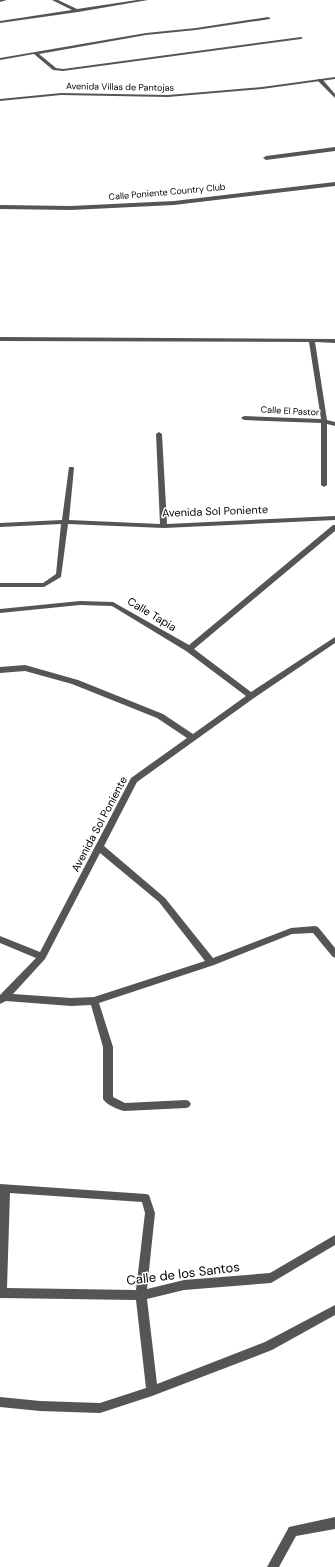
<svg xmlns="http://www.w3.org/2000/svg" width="335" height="1567" font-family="'DM Sans',sans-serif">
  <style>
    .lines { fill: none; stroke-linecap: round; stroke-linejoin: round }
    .service { fill: #555; fill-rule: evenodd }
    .minor { fill: #555; fill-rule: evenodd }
    .labels { text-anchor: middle; stroke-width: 3; stroke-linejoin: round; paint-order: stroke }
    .far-street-label { font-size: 9px; fill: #000; stroke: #fff }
    .street-label { font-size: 11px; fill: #000; stroke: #fff }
    .near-street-label { font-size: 13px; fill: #000; stroke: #fff }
  </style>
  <rect width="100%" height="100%" fill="#fff"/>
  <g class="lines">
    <g class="service">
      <path d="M318,79H322L335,94V98L318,81Z"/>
      <path d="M335,147V151L266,160L263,158L266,156Z"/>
    </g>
    <g class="minor">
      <path d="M0,0H7L0,2Z"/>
      <path d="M52,0H58L77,9L137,0H148L78,12L0,23V21L72,10Z"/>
      <path d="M268,17L270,18V19L196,30L146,35L39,54L56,68L63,69L301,37L303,38L301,39L63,71L53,70L34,54L0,60V58L146,33L196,28Z"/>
      <path d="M335,77V79L262,89L168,97L61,95L0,101V99L61,93L168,95L262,87Z"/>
      <path d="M335,182V186L174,205L71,210L0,209V205L71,206L174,201Z"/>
      <path d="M0,337L335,339V343L315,342L327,420L335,422V426L327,424V485L324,487L321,485V423L244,420L241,418L244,416L321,419L309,342L0,341Z"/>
      <path d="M159,432L162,434L167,524L335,516V520L164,528L68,524L61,577L44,587H0V583H43L56,574L61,524L0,527V523L62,520L69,467H73L74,468L69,520L160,524L156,434Z"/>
      <path d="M333,525H335V531L194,649L251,692L335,637V643L254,698L137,782L104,846L165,898L213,958L291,928L315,926L318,927L335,948V958L332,956L313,933L292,934L214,965L99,1003L113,1047V1097L125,1103L186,1100L189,1101L191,1104L189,1107L186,1108L124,1111C117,1109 107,1105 103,1099V1047L91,1005L71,1006L6,1001L0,1004V995L36,958L0,943V936L40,952L131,778L187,738L157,718L72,684L25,671L0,673V667L25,665L78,680L163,714L193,734L246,696L186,651L112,606L80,605L0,613V609L80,601L113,602L189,645ZM100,853L159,902L205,961L94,997L71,998L13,994L45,959Z"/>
      <path d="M0,1184L146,1194L149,1195L155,1213L147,1289L184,1280L270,1273L335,1235V1245L271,1283L184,1290L147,1299L157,1384L265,1342L335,1305V1315L272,1350L152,1396L100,1413L40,1411L0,1407V1397L40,1401L100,1403L146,1388L136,1300L0,1298ZM10,1193L142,1202L145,1213L136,1290L7,1288Z"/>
      <path d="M335,1517V1529L296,1536L279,1567H267L289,1527Z"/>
    </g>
  </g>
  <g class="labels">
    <g class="far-street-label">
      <text transform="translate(120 87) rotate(1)" y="3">Avenida Villas de Pantojas</text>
      <text transform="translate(167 192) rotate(-5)" y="3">Calle Poniente Country Club</text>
      <text transform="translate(290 411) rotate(3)" y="3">Calle El Pastor</text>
    </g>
    <g class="street-label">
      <text transform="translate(215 511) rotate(-2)" y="4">Avenida Sol Poniente</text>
      <text transform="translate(152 614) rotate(31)" y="4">Calle Tapia</text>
      <text transform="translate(99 824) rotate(-62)" y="4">Avenida Sol Poniente</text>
    </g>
    <g class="near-street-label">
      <text transform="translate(183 1273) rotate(-7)" y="5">Calle de los Santos</text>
    </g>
  </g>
</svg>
